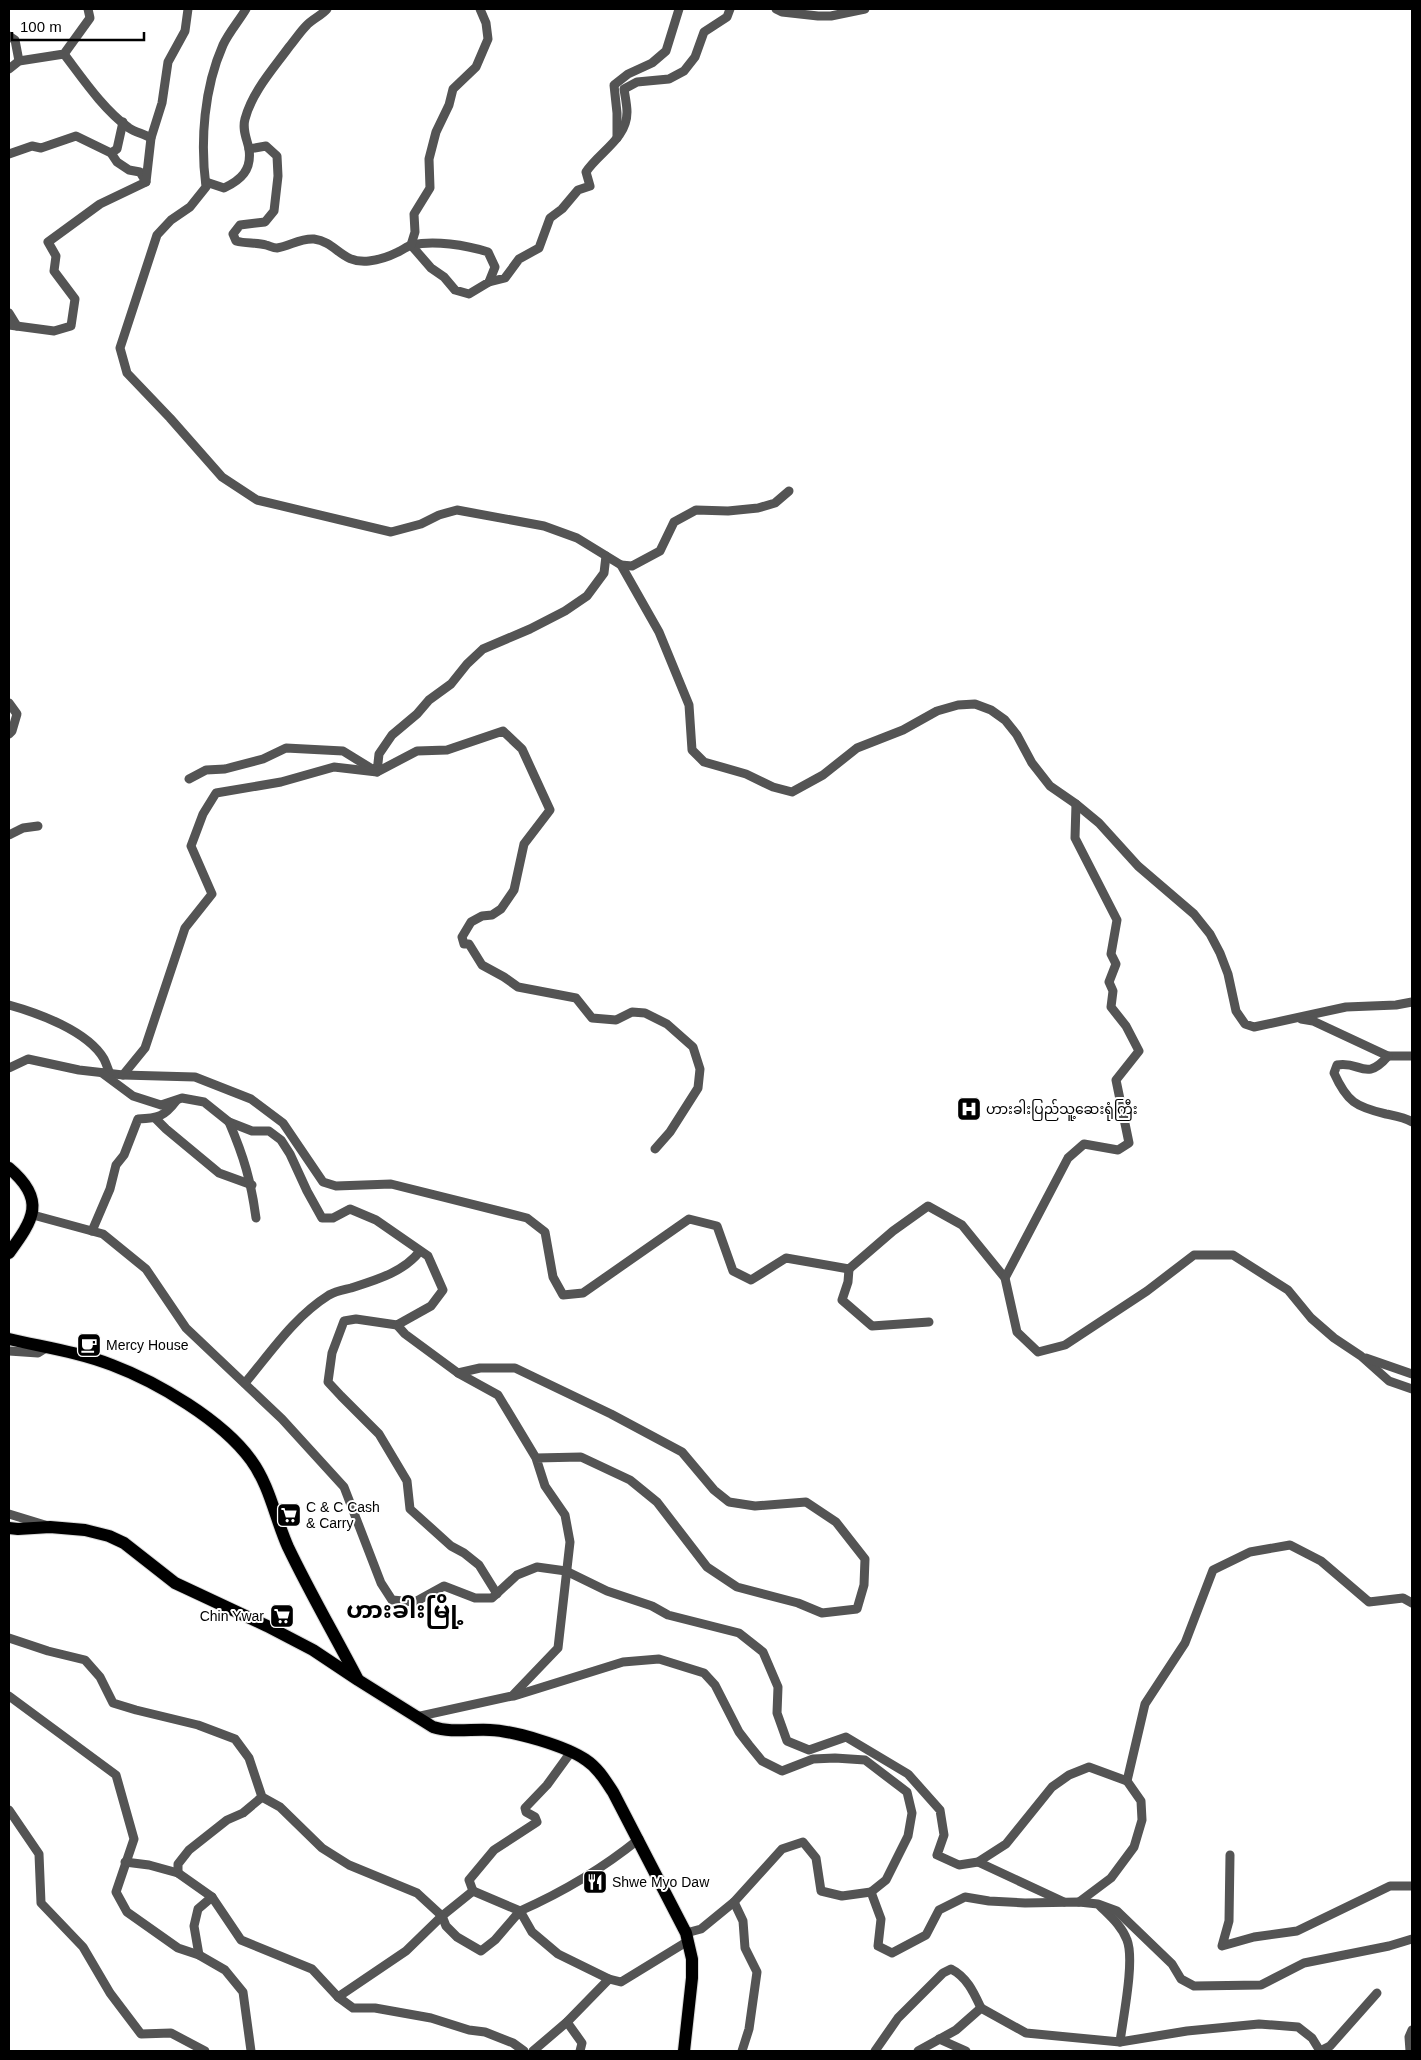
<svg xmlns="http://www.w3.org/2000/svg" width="1421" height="2060" font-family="Arial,'Noto Sans Myanmar',sans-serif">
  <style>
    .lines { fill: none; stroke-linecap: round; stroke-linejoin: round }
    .highway-casing { stroke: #dbdbdb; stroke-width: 14 }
    .minor { stroke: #545454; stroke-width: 9 }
    .highway { stroke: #000; stroke-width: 12 }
    .labels { text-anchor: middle; stroke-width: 4; stroke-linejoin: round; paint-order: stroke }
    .poi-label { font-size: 14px; fill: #000; stroke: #fff; text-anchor: start }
    .town-label { font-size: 24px; font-weight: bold; fill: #000; stroke: #fff }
  </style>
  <rect width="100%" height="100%" fill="#fff"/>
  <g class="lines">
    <defs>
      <g id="highway">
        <path d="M9,1168C47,1200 33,1220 9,1253"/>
        <path d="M9,1339C43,1347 79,1352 112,1365C157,1382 222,1420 251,1460C270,1486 275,1518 288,1547C309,1591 334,1634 357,1678"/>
        <path d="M9,1528L18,1529L50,1527L85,1530L109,1536L124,1543L175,1583L267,1626L313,1650L358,1680L433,1727C451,1733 471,1729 490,1730C514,1731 566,1746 586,1760C598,1768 605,1780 613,1792L686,1933L692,1959V1978L684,2051"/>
      </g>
    </defs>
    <use href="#highway" class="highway-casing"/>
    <g class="minor">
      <path d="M246,9C239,21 229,32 223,45C204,88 200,141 206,187L190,207L171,220L157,235L120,348L127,373L170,418L222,477L257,500L391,532L421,524L439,515L457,510L544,526L577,538L621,565L659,632L689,705L692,750L704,762L746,774L773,787L792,792L823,775L857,748L903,730L937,711L958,705L975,704L991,710L1005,720L1017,735L1032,763L1050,786L1076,804L1099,823L1138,866L1194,914L1210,934L1220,953L1228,974L1236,1011L1245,1024L1254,1027L1346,1007L1396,1005L1412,1002"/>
      <path d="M776,9L782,12L818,16H831L865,9"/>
      <path d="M9,36L15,40L19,61"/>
      <path d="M64,54C83,79 103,109 129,128C135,132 144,134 151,138"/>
      <path d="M9,69L19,61L64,54L90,18L88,9"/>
      <path d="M617,138V113L614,85L628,74L652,63L666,51L679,9"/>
      <path d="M249,149L266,146L277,156L278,176L274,211L265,222L240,225L233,234L236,241C246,244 256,242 266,245C270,246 273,248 277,248C290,246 300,238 314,239C337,242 341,264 369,261C378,260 390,256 398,252C403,250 407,246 412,245C434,240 466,245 488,252L495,267L489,282L469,294L455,290L444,277L431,268L411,245"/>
      <path d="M111,153L117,149L123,122"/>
      <path d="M9,154L32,146L41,148L76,136L111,153L117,162L129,170L140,172L146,182"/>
      <path d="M206,182L224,188C241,180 252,170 249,149C247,139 242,130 245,119C252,92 273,69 289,47C295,40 300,32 306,26C312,19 321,16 327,9"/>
      <path d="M411,245L415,232L414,214L430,188L429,159L436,132L449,105L453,89L476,67L488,39L486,23L480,9"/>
      <path d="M489,282L505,278L519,259L539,248L550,218L562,209L578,190L590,186L586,172C599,152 627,139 627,112C627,105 625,96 624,89L637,82L669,79L684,71L695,57L704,32L727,17L730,9"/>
      <path d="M9,313L17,326"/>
      <path d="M9,325L54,331L71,326L75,299L54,271L56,256L48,242L100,204L146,182L151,138L162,103L168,62L185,31L188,9"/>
      <path d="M621,565L632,566L660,551L674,522L696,510L728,511L758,508L775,503L789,491"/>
      <path d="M9,703L17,714L12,731L9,734"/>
      <path d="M189,779L206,770L225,769L263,759L286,748L343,751L377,772L379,754L392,735L417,714L429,700L451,684L467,664L483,649L530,629L565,611L587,596L604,573L606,556"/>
      <path d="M9,835L23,828L38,826"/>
      <path d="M9,1005C38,1013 88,1031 104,1059C106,1063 108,1069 110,1074"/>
      <path d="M1301,1019L1313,1021L1388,1056H1412"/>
      <path d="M1388,1056C1365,1083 1360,1060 1337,1065L1334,1073C1347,1102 1356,1107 1386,1114C1396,1116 1404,1117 1412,1122"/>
      <path d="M9,1068L28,1059L79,1070L123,1075L195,1077L251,1099L283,1123L323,1182L336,1186L391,1184L527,1218L545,1232L553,1277L563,1295L583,1293L689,1219L717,1226L733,1271L751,1280L786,1258L849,1269L893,1231L928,1206L962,1225L1005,1278L1017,1332L1038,1352L1065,1345L1147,1291L1194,1255H1233L1288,1290L1311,1318L1334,1338L1361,1356L1389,1381L1412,1389"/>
      <path d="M102,1073L133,1096L161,1105L182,1098L204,1102L229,1122L252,1131H269L281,1140L290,1154L307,1191L322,1218H333L350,1209L376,1220L428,1256L443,1290L431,1306L397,1325L356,1319L344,1321L332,1353L328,1382L341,1396L379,1434L407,1481L410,1509L451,1546L464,1553L479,1565L497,1594"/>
      <path d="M123,1075L145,1048L185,928L212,894L191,846L203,814L216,793L281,782L334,767L377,772L417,751L447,750L503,731L522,749L550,810L524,844L514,890L501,909L492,915L482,916L471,922L462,937L464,944H469L482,965L504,977L518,987L576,998L592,1018L616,1020L632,1012L645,1013L667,1024L693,1047L700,1069L698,1088L670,1132L655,1149"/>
      <path d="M155,1118L166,1129L219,1173L252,1185"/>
      <path d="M229,1122C244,1157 251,1181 256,1218"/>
      <path d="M33,1215L103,1234L146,1269L186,1328L282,1419L344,1487L381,1583L392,1600L415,1602L444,1586L475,1598H492L517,1575L537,1567L566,1571L607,1591L652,1606L668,1615L739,1633L763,1652L778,1687L777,1713L787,1741L809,1750L846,1737L908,1774L940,1810L944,1835L937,1855L959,1865L978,1862L1006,1844L1052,1787L1069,1775L1089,1767L1127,1781L1145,1704L1185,1643L1213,1570L1250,1552L1290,1545L1321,1561L1369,1602L1403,1598L1412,1603"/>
      <path d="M92,1231L110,1189L116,1165L124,1155L138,1119C158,1118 164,1117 176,1101"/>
      <path d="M849,1269L848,1282L842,1300L872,1326L929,1322"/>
      <path d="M1005,1278L1068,1158L1084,1144L1118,1150L1129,1143L1116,1080L1139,1051L1126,1026L1111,1007L1113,991L1109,982L1116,964L1111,954L1117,920L1075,838L1076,804"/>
      <path d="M397,1325L405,1334L458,1373"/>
      <path d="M9,1351L38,1353L46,1348"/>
      <path d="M1366,1358L1412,1374"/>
      <path d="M245,1383C271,1352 294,1317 329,1295C336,1291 343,1290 351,1288C376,1280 404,1272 420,1251"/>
      <path d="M9,1514L45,1525"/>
      <path d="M9,1638L48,1651L85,1660L100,1677L113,1703L136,1710L198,1725L235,1739L249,1758L262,1797L280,1807L322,1848L349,1865L417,1893L442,1916L446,1926L457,1937L481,1951L495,1940L520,1911L532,1932L558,1954L609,1979L567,2022L533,2051"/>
      <path d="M9,1696L116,1775L134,1839L116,1892L127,1912L178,1948L199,1955L225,1970L243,1992L251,2051"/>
      <path d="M514,1696L623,1662L659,1659L704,1673L715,1685L739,1732L749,1745L762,1761L782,1771L813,1759L835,1758L865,1760L907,1792L912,1813L908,1836L886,1880L871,1892"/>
      <path d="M416,1717L512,1696L558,1648L570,1542L565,1515L545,1486L536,1458L498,1395L458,1373L480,1368H515L611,1414L682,1452L714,1490L729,1502L755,1506L806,1502L836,1522L865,1559L864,1585L857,1609L822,1613L798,1603L737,1587L707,1567L657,1502L630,1480L581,1457L536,1458"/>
      <path d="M9,1810L39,1854L41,1903L83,1947L110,1993L141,2034L171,2033L205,2051"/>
      <path d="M1230,1855L1229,1921L1222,1946L1254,1937L1297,1931L1390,1886H1412"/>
      <path d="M125,1862L149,1865L178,1873L212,1897L241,1940L312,1969L338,1997L406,1951L442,1916L473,1891L520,1911C563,1892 602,1869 639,1839"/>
      <path d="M978,1862L1064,1902"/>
      <path d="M178,1873V1864L189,1850L227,1820L243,1813L262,1797"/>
      <path d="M473,1891L469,1880L494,1850L537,1822L535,1817L526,1812L525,1808L547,1785L571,1752"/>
      <path d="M734,1902L743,1921L745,1948L757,1972L749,2029L742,2051"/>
      <path d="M1079,1902L1111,1878L1134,1847L1142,1820L1141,1801L1127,1781"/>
      <path d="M1100,1906C1110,1916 1122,1926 1127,1940C1135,1960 1123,2018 1120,2042"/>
      <path d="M686,1933L701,1929L734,1902L782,1849L803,1842L816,1858L821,1891L842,1896L871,1892L881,1919L878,1946L892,1953L926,1935L939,1910L965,1897L989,1901L1025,1903L1079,1902L1098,1904L1117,1911L1172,1964L1181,1979L1194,1986L1261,1985L1304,1963L1389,1946L1412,1939"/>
      <path d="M199,1955L194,1926L198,1909L212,1897"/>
      <path d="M609,1979L621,1982L688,1941"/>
      <path d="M338,1997L353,2008H375L431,2018L469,2030L485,2032L513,2043L524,2051"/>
      <path d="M567,2022L582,2043L580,2051"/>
      <path d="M939,2039L966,2051"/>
      <path d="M875,2051L898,2018L943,1973L951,1969C967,1977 974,1993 981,2008"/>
      <path d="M918,2051L956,2030L981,2008L1026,2033L1120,2042L1187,2031L1259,2024L1298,2027L1312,2038L1320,2051"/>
      <path d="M1320,2051L1330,2046L1377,1993"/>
      <path d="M1410,2051L1409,2037L1412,2030"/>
    </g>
    <use href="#highway" class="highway"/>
  </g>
  <defs>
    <symbol id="hospital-square" viewBox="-11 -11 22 22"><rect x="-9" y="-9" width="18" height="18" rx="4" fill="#000" stroke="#fff"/><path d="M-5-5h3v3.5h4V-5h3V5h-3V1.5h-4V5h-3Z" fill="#fff"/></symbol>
    <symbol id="cafe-square" viewBox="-11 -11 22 22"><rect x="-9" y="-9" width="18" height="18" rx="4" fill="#000" stroke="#fff"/><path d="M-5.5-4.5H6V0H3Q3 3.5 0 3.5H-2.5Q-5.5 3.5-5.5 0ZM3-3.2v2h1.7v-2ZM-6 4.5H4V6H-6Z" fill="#fff"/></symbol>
    <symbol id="supermarket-square" viewBox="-11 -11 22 22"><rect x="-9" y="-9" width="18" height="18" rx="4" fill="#000" stroke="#fff"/><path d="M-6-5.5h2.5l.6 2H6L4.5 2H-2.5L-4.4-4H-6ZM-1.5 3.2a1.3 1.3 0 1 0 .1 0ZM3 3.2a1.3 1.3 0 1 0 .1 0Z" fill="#fff"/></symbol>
    <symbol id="restaurant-square" viewBox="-11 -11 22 22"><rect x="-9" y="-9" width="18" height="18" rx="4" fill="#000" stroke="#fff"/><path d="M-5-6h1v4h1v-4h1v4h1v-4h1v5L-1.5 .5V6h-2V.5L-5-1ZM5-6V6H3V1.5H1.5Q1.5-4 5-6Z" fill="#fff"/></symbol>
  </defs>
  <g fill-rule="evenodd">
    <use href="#hospital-square" x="955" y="1095" width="28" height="28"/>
    <use href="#cafe-square" x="75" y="1331" width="28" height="28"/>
    <use href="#supermarket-square" x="275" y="1501" width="28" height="28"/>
    <use href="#supermarket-square" x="268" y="1602" width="28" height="28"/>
    <use href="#restaurant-square" x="581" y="1868" width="28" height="28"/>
  </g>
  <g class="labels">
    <g class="poi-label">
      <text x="986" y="1114">ဟားခါးပြည်သူ့ဆေးရုံကြီး</text>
      <text x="106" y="1350">Mercy House</text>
      <text x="306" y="1512">C &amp; C Cash<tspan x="306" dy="16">&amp; Carry</tspan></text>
      <text x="264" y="1621" text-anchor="end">Chin Ywar</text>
      <text x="612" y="1887">Shwe Myo Daw</text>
    </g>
    <g class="town-label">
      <text x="405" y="1618">ဟားခါးမြို့</text>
    </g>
  </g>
  <rect width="1421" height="2060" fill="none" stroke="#000000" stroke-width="20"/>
  <path d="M12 32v8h132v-8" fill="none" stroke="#000000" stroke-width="2.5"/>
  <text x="20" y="32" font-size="15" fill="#000000" stroke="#ffffff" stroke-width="4" paint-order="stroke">100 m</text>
</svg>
